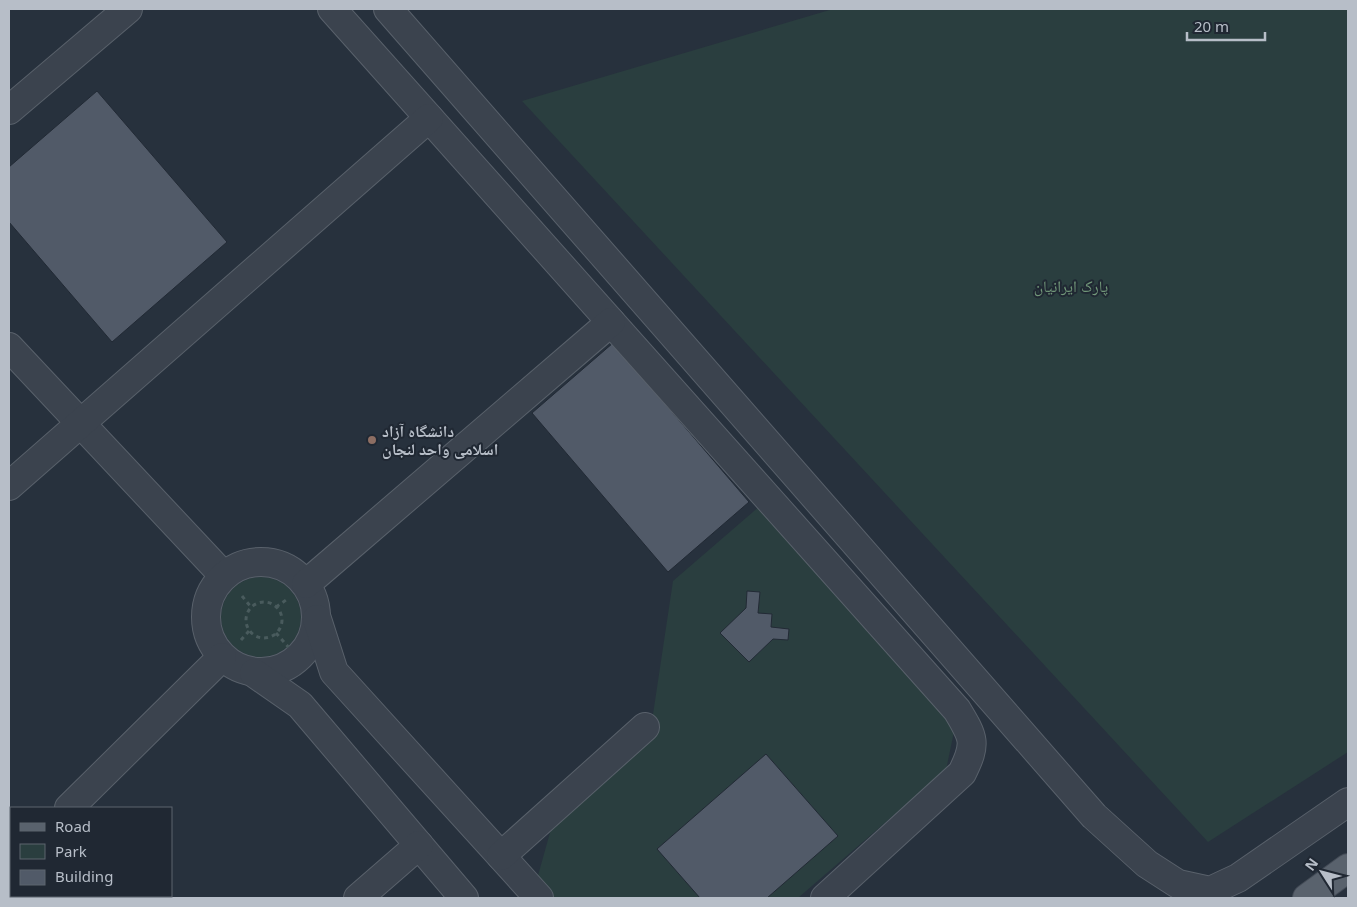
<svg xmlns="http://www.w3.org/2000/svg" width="1357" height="907" font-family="'Noto Sans','Noto Naskh Arabic',sans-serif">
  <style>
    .green { fill: #2a3e3f }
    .building { fill: #515a68; stroke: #222a35 }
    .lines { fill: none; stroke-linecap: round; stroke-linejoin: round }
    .minor-casing { stroke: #59616b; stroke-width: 30 }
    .major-casing { stroke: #444c57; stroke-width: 30 }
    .path { stroke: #495b5d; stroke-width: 3; stroke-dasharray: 4 4; stroke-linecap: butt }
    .minor { stroke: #3b434e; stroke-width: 28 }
    .major { stroke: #59626d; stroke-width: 28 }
    .education-dot { fill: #8d6e63; stroke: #202833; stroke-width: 2 }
    .labels { text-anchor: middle; stroke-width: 4; stroke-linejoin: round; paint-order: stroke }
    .park-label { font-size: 16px; fill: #719779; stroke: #202833 }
    .poi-label { font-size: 16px; font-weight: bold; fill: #b7bec8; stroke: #202833; text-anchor: start }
  </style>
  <rect width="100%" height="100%" fill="#27313d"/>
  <g class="green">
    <path d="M833,9H1348V752L1208,842L522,101Z"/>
    <path d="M761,505L955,727L946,770L798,898H554L537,879L551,829L649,741L673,581Z"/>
    <circle cx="261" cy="617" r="40"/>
  </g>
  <g class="building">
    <path d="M97,91L227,242L112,342L9,222V167Z"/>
    <path d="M613,343L749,502L668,572L532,413Z"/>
    <path d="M747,591L760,592L758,613L772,614L771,627L789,629L788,640L773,639L749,662L720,633L746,608Z"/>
    <path d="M766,754L838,836L767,898H700L657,849Z"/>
  </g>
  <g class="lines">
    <defs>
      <g id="minor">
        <path d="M332,9L957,710C974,738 977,743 962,773L825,898"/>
        <path d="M388,9L1094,816L1147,864L1178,884L1210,891L1238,878L1348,802"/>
        <path d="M9,110L128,9"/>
        <path d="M9,347L224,576"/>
        <path d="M9,486L429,118"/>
        <circle cx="261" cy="617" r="55"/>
        <path d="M306,584L611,322"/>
        <path d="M317,619L334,672L539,898"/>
        <path d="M254,673L300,705L464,898"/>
        <path d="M69,808L222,657"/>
        <path d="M501,856L645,727"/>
        <path d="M9,867L11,865"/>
        <path d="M358,898L419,845"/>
      </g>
      <path id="major" d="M1307,898L1348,868"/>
    </defs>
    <use href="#minor" class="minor-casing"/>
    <use href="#major" class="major-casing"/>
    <g class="path">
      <path d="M242,596L251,607"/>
      <circle cx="264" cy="620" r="18"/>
      <path d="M276,607L286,600"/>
      <path d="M276,633L298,658"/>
      <path d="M241,640L249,631"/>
    </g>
    <use href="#minor" class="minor"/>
    <use href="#major" class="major"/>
  </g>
  <circle class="education-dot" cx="372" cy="440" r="5"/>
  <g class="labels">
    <g class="park-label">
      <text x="1071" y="292">پارک ایرانیان</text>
    </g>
    <g class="poi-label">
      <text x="382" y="437">دانشگاه آزاد<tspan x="382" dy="18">اسلامی واحد لنجان</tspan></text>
    </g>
  </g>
  <rect width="1357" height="907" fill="none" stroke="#b7bec8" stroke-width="20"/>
  <rect x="10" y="807" width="162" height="90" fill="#202833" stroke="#5c646f"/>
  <rect x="20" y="823" width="25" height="8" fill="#59626d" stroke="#5c646f"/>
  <text x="55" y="832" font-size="15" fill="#b7bec8">Road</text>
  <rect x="20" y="844" width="25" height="15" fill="#2a3e3f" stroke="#5c646f"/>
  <text x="55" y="857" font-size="15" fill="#b7bec8">Park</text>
  <rect x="20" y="870" width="25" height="15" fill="#515a68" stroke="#5c646f"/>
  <text x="55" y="882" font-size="15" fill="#b7bec8">Building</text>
  <g transform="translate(1322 872) rotate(306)" stroke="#202833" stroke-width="4" paint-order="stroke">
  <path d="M0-4L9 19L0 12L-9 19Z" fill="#b7bec8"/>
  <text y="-8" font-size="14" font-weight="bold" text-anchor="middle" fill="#b7bec8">N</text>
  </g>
  <path d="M1187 32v8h78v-8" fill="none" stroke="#b7bec8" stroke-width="2.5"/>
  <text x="1194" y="32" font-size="15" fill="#b7bec8" stroke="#202833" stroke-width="4" paint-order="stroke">20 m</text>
</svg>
